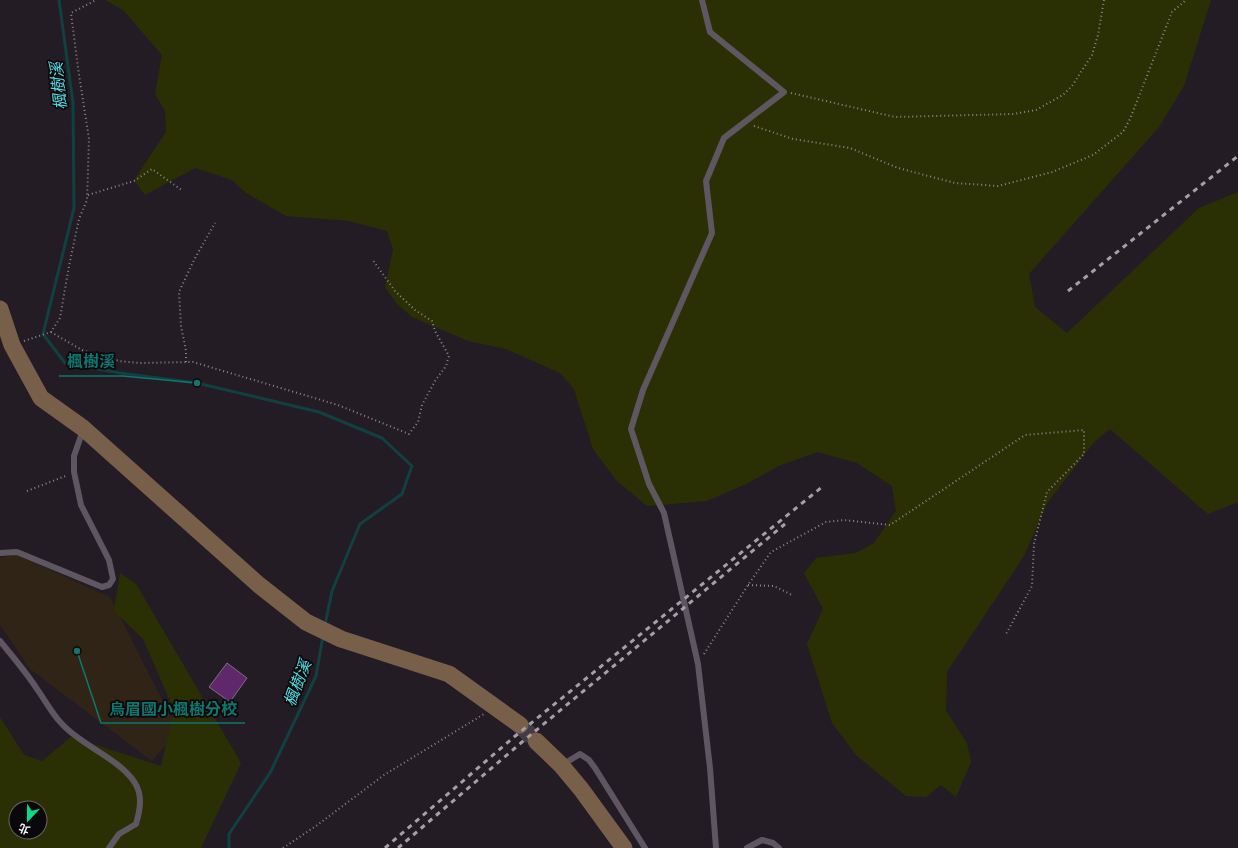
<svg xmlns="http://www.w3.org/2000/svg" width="1238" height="848" font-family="'Sofia Sans Condensed','Noto Sans TC',sans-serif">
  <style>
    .education { fill: #2f2415 }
    .green { fill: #2b3004; fill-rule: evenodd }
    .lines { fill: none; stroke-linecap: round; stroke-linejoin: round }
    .stream { stroke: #114041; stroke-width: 3 }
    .building { fill: #5f286a; stroke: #7b727c }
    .secondary-tunnel { stroke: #433c44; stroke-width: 17; stroke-dasharray: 17 8; stroke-linecap: butt }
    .path { stroke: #8c868d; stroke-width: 2; stroke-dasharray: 1 3; stroke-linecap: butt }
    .lane { stroke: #5e5660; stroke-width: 6 }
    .secondary { stroke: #785f4a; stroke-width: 17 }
    .rail { stroke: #a5a0a6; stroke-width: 3; stroke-dasharray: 5 5; stroke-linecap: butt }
    .labels { text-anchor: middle; stroke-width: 3.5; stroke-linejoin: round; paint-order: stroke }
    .water-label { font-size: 16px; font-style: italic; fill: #4ee0e6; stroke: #0b080b }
    .leader { fill: none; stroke: #0f766e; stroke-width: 1.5 }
    .callout-dot { fill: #0f766e; stroke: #0b080b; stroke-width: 1.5 }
    .callout-label { font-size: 16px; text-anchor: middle; font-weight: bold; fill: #0f766e; stroke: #0b080b; stroke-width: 3.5; stroke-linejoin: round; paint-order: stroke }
  </style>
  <rect width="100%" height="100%" fill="#231c24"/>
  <path class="education" d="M15,554L110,597L178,731L152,761L30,669L0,625V558Z"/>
  <g class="green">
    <path d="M105,0H1211L1184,86L1159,127L1029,274L1035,307L1067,333L1199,208L1238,192V502L1208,514L1110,429L1095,441L1048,502L1024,556L947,672L946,711L967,743L971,762L956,797L941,785L926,797L906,796L857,756L832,723L807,644L823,609L804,573L816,558L856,553L874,543L896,511L892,486L857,463L818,452L781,465L746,484L707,501L647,506L616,480L593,449L574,389L560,373L506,349L468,341L412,317L397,304L385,287L393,250L387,231L349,221L286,216L246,193L232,180L195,168L145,195L134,180L166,132L165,111L155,94L162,55L123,10Z"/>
    <path d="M120,573L136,584L241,763L201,848H0V717L24,755L42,761L71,737L161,766L174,710L143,639L114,611ZM16,808H40V832H16Z"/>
  </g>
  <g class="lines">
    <g class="stream">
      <path d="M59,0L73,103L74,208L43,334L65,363L120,373L197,383L319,412L382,438L412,466L402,494L360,524L332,591L325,625"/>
      <path d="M229,848V834L270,773L316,676L323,636"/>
    </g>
  </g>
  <path class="building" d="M227,663L247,678L230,702L209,687Z"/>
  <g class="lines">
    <path class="secondary-tunnel" d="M520,725L536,741"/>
    <g class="path">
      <path d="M791,93L895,117L1013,114L1036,110L1063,95L1072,86L1092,55L1098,35L1104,0"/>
      <path d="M754,126L793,139L850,148L898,168L955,183L998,186L1052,172L1093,155L1123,132L1130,119L1172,12L1186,0"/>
      <path d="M88,195L134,181L152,169L183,191"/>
      <path d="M51,332L82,350L119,361L139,363L193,362L338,405L409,434L418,422L422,405L435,381L446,366L449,356L435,331L432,321L415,310L395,291L372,259"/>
      <path d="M24,341L51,332L60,318L69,266L79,219L87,200L89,139L78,68L71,13L96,0"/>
      <path d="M186,362V351L181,326L179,292L194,260L215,223"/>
      <path d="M27,491L68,475"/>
      <path d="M748,585L774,586L792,595"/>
      <path d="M704,654L748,585L771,552L826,522L844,520L890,525L1025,435L1084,430V454L1047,492L1034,544L1032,586L1005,636"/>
      <path d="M283,848L316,826L384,775L484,714"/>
    </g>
    <g class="lane">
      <path d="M702,0L710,32L784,92L724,138L706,181L712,233L643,390L631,429L649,484L664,513L698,664L710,768L716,848"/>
      <path d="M0,553L17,552L102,587L109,585L113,579L109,560L81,505L74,472V456L83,430"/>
      <path d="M0,641C13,657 26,672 37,689C45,700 52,714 62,724C82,746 120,759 135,783C143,796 140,810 136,824L119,834L109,848"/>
      <path d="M562,765L580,754L589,760L595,768L645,848"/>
      <path d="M747,848L762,840L773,843L779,848"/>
    </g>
    <g class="secondary">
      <path d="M0,309L12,345L41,398L83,428L259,585L306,622L341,639L449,674L520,725"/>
      <path d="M536,741L561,765L581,789L624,848"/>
    </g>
    <g class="rail">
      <path d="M1068,291L1238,156"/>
      <path d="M385,848L514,737L822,487"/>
      <path d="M398,848L522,742L785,524"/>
    </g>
  </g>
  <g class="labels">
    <g class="water-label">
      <text transform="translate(58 86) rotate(-96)" y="6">楓樹溪</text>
      <text transform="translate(297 683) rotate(-69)" y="6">楓樹溪</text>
    </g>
  </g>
  <path class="leader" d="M197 383L123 376H59M77 651L101 723H245"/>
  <g class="callout-dot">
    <circle cx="197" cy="383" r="4"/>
    <circle cx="77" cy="651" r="4"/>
  </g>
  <g class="callout-label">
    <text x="91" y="367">楓樹溪</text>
    <text x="173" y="715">烏眉國小楓樹分校</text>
  </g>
  <g transform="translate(28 820) rotate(202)"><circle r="19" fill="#0b080b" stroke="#6a666a"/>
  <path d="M0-3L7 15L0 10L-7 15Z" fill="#09d98b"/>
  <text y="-6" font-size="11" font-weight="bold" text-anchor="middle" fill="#f8f3f9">北</text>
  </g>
</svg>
